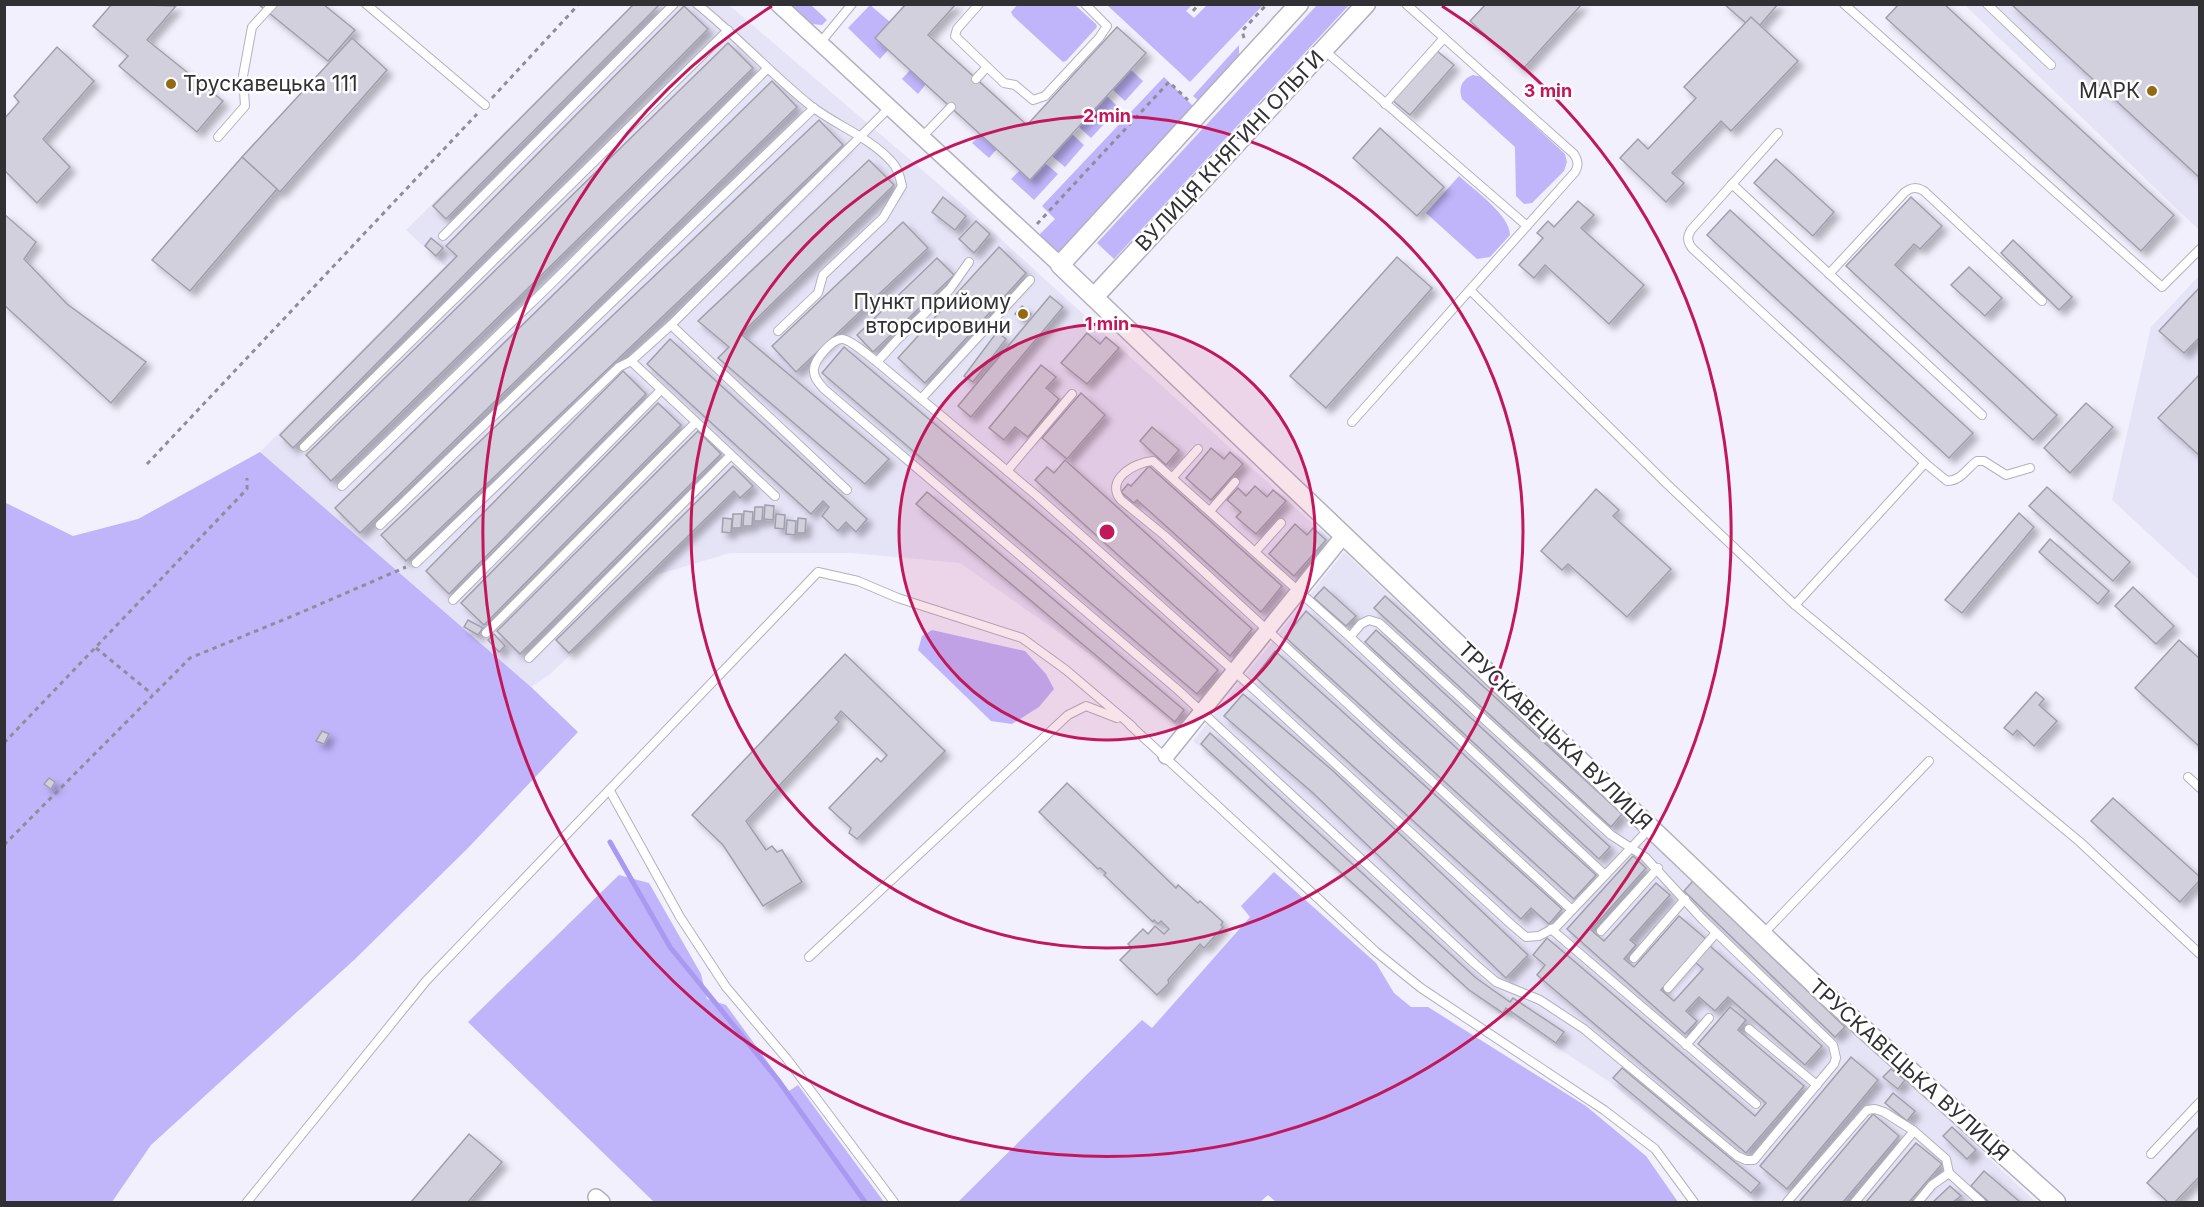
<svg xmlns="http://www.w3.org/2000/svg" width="2204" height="1207" font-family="Inter,sans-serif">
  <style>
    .built { fill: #e5e3f6 }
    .green { fill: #c0b4fa }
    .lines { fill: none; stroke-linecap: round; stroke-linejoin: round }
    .stream { stroke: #aa99f0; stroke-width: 5 }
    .building { fill: #d1d0dc; stroke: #a19fab; stroke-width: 1.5; filter: url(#shadow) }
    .service-casing { stroke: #b3b1bd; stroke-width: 10 }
    .minor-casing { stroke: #b3b1bd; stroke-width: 18 }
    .tertiary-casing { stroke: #b3b1bd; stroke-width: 21 }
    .path { stroke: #8f8e97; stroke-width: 3; stroke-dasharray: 4.5 4.5; stroke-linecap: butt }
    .service { stroke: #fff; stroke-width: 8 }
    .minor { stroke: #fff; stroke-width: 15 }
    .tertiary { stroke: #fff; stroke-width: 18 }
    .ring { fill: none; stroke: #c2185b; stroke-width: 3 }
    .poi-dot { fill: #916a11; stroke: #fff; stroke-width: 2 }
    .labels { text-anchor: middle; stroke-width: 5; stroke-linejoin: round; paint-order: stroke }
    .poi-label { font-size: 21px; fill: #313135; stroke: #fff; text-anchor: end }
    .street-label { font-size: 21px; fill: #313135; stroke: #fff }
    .centre { fill: #c2185b; stroke: #fff; stroke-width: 3 }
    .ring-label { font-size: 18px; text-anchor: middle; font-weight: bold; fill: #c2185b; stroke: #fff; stroke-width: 5; stroke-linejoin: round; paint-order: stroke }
  </style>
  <defs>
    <filter id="shadow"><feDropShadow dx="5.5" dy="5.5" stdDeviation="3" flood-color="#0004"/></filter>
  </defs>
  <rect width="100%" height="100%" fill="#f2f0fd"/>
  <g class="built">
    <path d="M632,5H729L969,210L1331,540L1180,729L1088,653L960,563L851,553H730L656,575L549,675L531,687L260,452L445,266L406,230Z"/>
    <path d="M1965,5H2199V230L1973,13Z"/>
    <path d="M2199,276V580L2112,500L2151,327Z"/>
    <path d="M1344,552L1643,834L2036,1202H1753V1200L1608,1081L1508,1015L1503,1016L1468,990L1193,741Z"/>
  </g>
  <g class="green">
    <path d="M1018,4L1075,5L1096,24L1097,27L1066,61L1063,62L1013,16L1011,12Z"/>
    <path d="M791,5H811L827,20L822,25L812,24Z"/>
    <path d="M870,5L890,22L876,38L888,50L880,59L848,28Z"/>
    <path d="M1107,5H1192L1186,11L1194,18L1207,5H1263L1190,82Z"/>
    <path d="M1317,5H1349L1114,259L1097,243Z"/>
    <path d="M1239,45V65L1202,104L1193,96Z"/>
    <path d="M910,70L926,84L918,94L902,79Z"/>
    <path d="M1131,70L1143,81L1125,101L1113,90Z"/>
    <path d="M1473,75L1482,77L1565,154L1567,162L1564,171L1532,203L1524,204L1516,196L1515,147L1462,99C1458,88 1462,79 1473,75Z"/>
    <path d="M1164,77L1196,109L1069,251L1055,253L1038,236L1055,219L1042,206Z"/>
    <path d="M1107,96L1119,108L1091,138L1079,127Z"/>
    <path d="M981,134L997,149L989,158L972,143Z"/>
    <path d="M1072,134L1084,145L1065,167L1052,156Z"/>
    <path d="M1045,163L1058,174L1034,200L1011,179L1020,170L1030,179Z"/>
    <path d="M1459,176C1474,190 1510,215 1510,235L1490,257L1477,259L1426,213Z"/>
    <path d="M260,452L531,687L578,732L467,849L354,960L151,1145L112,1202H5L4,502L73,536L138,519Z"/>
    <path d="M932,630L1025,651L1046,674L1054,689L1039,707L1012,724L991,721L918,650L922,636Z"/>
    <path d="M1274,872L1376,963L1394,993L1411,1007H1428L1586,1106L1646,1156L1678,1202H1276L1268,1195L1260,1202H958L1142,1020L1152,1028L1250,917L1241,906Z"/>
    <path d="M619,875L649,883L701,974L707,999L726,1005L789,1091L798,1085L884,1202H654L468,1022Z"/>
  </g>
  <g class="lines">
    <path class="stream" d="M610,842L670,947L778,1080L865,1202"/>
  </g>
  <g class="building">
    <path d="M112,4L176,6L147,40L223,101L197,132L119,66L128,56L93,26Z"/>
    <path d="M258,4H323L355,30L328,61Z"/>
    <path d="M634,4H660L446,219L433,206Z"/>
    <path d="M906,4H956L928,35L1027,125L1117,27L1146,53L1030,180L875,38Z"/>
    <path d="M1486,4H1582L1523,69L1470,21Z"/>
    <path d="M1724,4H1778L1755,31Z"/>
    <path d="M1899,4H1944L2174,215L2141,251L1886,18Z"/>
    <path d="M2011,4H2200V178Z"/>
    <path d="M684,6L708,29L293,448L280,435L457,256L446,246Z"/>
    <path d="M1751,17L1798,61L1731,131L1721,121L1672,173L1684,183L1666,202L1620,158L1638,139L1648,149L1696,98L1684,87Z"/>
    <path d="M352,38L387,70L280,192L242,157Z"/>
    <path d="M728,43L753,68L331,481L306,455Z"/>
    <path d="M57,47L94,81L43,139L70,167L37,203L4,170V119L19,102L14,96Z"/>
    <path d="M1436,50L1454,65L1410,115L1392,100Z"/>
    <path d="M772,81L797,107L360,533L335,508Z"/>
    <path d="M819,120L843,145L406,561L381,535Z"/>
    <path d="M1380,128L1444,187L1417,216L1353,158Z"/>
    <path d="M242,157L277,189L190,291L152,260Z"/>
    <path d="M1776,159L1834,212L1813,236L1754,183Z"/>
    <path d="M869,160L894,185L741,334L889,459L865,484L718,358L729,347L698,321Z"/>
    <path d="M943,197L966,216L955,230L932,212Z"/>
    <path d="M1911,197L1942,226L1920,249L1914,244L1895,265L2057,415L2033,440L1846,266Z"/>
    <path d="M1578,201L1594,215L1581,228L1644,285L1609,324L1545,265L1534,278L1519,265L1543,238L1537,233L1548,221L1554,227Z"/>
    <path d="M1730,210L1973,433L1949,458L1707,235Z"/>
    <path d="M4,214L36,242L24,259L67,304L146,362L111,403L4,305Z"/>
    <path d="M976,221L990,234L974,253L959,239Z"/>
    <path d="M903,222L928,248L796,372L772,346Z"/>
    <path d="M431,238L443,248L436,256L425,246Z"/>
    <path d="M2013,240L2072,297L2059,310L2001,253Z"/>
    <path d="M999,247L1026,273L925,383L898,358Z"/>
    <path d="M1397,257L1432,288L1326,408L1290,376Z"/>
    <path d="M937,258L954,275L873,352L857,335Z"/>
    <path d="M1969,267L2002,298L1985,316L1951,285Z"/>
    <path d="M2200,287V337L2184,353L2159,331Z"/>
    <path d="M1050,296L1063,307L971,417L958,406Z"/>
    <path d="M1022,306L1031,314L1024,321L1015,314Z"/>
    <path d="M997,332L1006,339L973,382L964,376Z"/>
    <path d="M1087,333L1100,344L1106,337L1119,348L1087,384L1061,363Z"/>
    <path d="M670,339L867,519L856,532L846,522L838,531L822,516L829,507L823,501L811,514L647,364Z"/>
    <path d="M844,347L1076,544L1218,670L1197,694L822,373Z"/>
    <path d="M1041,365L1056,377L1046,388L1059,399L1028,437L1015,427L1004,440L989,428Z"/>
    <path d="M623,371L646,394L449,594L426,571Z"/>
    <path d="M2200,374V456L2158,418Z"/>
    <path d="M1081,393L1105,415L1067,459L1042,438Z"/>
    <path d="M658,403L681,425L484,625L461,603Z"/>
    <path d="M2086,403L2113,427L2070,473L2044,448Z"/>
    <path d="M1152,427L1179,450L1166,465L1140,441Z"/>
    <path d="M698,431L721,454L520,654L497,631Z"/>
    <path d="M1211,448L1224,459L1230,452L1243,464L1211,500L1186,478Z"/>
    <path d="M1065,460L1252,629L1230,656L1035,480L1047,467L1054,473Z"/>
    <path d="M733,466L753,486L740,498L734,491L569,653L556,640Z"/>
    <path d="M1149,466L1282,586L1261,612L1137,500L1134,503L1121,492L1128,484L1131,486Z"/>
    <path d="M1255,486L1267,497L1273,490L1286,501L1256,534L1236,517L1241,512L1227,500L1238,488L1246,496Z"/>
    <path d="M2047,487L2130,562L2113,581L2029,506Z"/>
    <path d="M1596,489L1619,510L1613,516L1671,569L1627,617L1568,564L1562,570L1541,551Z"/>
    <path d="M927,492L1184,710L1175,722L916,504Z"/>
    <path d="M765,505L774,506L773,520L764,519Z"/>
    <path d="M755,507H763L762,521H754Z"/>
    <path d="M744,511L753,512L752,526H743Z"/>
    <path d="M2019,513L2034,527L1962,613L1945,600Z"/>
    <path d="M733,514H742L741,528H732Z"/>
    <path d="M776,514L785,515L784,529L775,528Z"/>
    <path d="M723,518L732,519L731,533L722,532Z"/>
    <path d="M798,518L806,519L805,533H797Z"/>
    <path d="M787,520L796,521L795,535L786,534Z"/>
    <path d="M1295,524L1307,535L1313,528L1326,540L1294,576L1269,554Z"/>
    <path d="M2050,539L2109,591L2098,604L2039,552Z"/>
    <path d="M1324,587L1356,616L1346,626L1314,598Z"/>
    <path d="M2133,587L2174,626L2156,644L2115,606Z"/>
    <path d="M1385,596L1622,814L1611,827L1374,608Z"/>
    <path d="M1306,611L1596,875L1574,899L1285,637Z"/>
    <path d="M468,620L483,628L478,635L464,627Z"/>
    <path d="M1376,630L1610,847L1599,859L1365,642Z"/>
    <path d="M494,634L505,646L499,652L488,640Z"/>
    <path d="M2179,640L2200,659V747L2135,688Z"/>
    <path d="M1275,651L1562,909L1549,924L1531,908L1521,919L1255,677Z"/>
    <path d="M845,654L945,751L857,839L849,833L851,828L829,808L877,758L881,762L887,755L841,711L835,718L839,722L746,821L766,850L772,846L777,852L782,850L802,882L763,906L723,845L692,815Z"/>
    <path d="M2036,692L2044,699L2039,705L2057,721L2034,746L2017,730L2013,735L2004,728Z"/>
    <path d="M1243,694L1332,770L1528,955L1506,978L1313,793L1224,716Z"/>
    <path d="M322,731L329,734L324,744L316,741Z"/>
    <path d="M1210,733L1476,978L1510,1002L1513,998L1564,1032L1556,1043L1506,1008L1503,1013L1469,990L1201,744Z"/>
    <path d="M49,778L55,782L51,789L44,784Z"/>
    <path d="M1067,783L1176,888L1178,885L1198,903L1200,901L1223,922L1221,925L1223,927L1204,948L1200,944L1168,980L1169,983L1157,995L1120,960L1132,948L1128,944L1143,929L1148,934L1155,926L1164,934L1169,929L1161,921L1158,924L1154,920L1153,922L1104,875L1106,873L1100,868L1098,869L1039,812Z"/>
    <path d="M2113,798L2200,877V880L2180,902L2091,821Z"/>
    <path d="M1633,856L1646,868L1591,930L1604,941L1656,883L1670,895L1630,940L1636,945L1624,959L1634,967L1679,916L1706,939L1661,990L1674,1001L1703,969L1695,962L1710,946L1822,1046L1805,1065L1728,997L1715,1011L1699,997L1686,1011L1697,1021L1685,1034L1567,929Z"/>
    <path d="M1693,881L1845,1027L1835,1037L1684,891Z"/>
    <path d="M1547,938L1755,1116L1766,1103L1698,1044L1730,1007L1746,1020L1738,1030L1804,1086L1746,1153L1537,975L1545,965L1533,955Z"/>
    <path d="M1851,1057L1878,1080L1787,1189L1760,1166Z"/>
    <path d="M1622,1068L1760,1183L1751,1193L1613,1078Z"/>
    <path d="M1891,1069L1905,1080L1898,1089L1883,1077Z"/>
    <path d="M1893,1093L1915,1111L1907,1121L1885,1103Z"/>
    <path d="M1873,1114L1899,1136L1843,1202H1799Z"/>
    <path d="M2200,1126V1176L2175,1202H2168L2147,1183Z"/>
    <path d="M1952,1127L1976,1150L1967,1159L1943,1136Z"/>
    <path d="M469,1134L502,1162L468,1202H411Z"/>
    <path d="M1916,1143L1942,1164L1909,1202H1866Z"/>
    <path d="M1984,1171L2020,1202H1989L1971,1186Z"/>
    <path d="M1950,1186L1961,1196L1953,1202H1933Z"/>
  </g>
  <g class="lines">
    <defs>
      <g id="service">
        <path d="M366,4L485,105"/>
        <path d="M697,4C737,36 771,74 811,106C837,126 869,137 891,161C898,168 900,177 902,186L883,218L823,275L818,293L778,331"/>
        <path d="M979,4L957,29L955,36L1004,83L1015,85L1033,100L1045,96L1099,38L1107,26L1085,4"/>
        <path d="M1844,4L2162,287L2200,249"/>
        <path d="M1987,4L2051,65"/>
        <path d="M820,43L852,4"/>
        <path d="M1324,50L1527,226"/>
        <path d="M976,79L987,67"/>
        <path d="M1385,104L1444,38"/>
        <path d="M1778,133L1691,230C1687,237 1687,241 1692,248L1925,463L1795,605"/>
        <path d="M218,137L245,106L243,76L252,27L273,4"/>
        <path d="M922,137L951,107"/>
        <path d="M1732,184L1982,415"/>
        <path d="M443,236L674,4"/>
        <path d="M969,262L950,289L897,340L877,362L1037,496L1234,671L1513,926L1526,937L1539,936L1556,927L1650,828"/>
        <path d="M1829,274L1905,192C1912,187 1916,187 1924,191L2042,301"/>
        <path d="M1470,290L1667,484L1795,605L2080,842L2200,954"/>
        <path d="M671,325L847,490"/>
        <path d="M631,361L775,496"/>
        <path d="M877,362C870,357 850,339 842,339C832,339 815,359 814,369C813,377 819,383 824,389L1178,690L1475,964L1496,982L1540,1000L1584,1029L1737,1156L1746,1160H1754L1834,1064L1836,1058L1833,1045L1703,920L1645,857L1611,835L1379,623L1369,620L1361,624L1350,637L1605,875"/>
        <path d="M921,399L1030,280"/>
        <path d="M1352,422L1575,172C1579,165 1578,161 1574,154L1406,4"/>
        <path d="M304,447L728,30"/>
        <path d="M1925,463L1947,481C1961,481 1967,468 1977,461H1984L2006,475L2030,468"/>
        <path d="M1007,471L1072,394"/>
        <path d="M1173,477L1198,449"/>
        <path d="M342,486L551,284L767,69"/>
        <path d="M1210,511L1235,482"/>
        <path d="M380,525L814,108"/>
        <path d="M1255,552L1281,523"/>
        <path d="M416,563L619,367L631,361L671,325L889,108"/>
        <path d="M453,600L661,390"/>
        <path d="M486,633L696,422"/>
        <path d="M1350,637L1153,461C1135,462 1104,480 1121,500L1165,536L1572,910"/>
        <path d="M529,658L731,455"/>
        <path d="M1130,725L1375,951L1421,988L1604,1110L1655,1149L1694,1202"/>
        <path d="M2188,777L2200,788"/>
        <path d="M610,791L680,917L726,987L787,1059L894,1202"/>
        <path d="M1551,929L1756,1104"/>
        <path d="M1601,931L1658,868"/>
        <path d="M1763,934L1929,761"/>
        <path d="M809,957L1068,715L1086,706L1117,718"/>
        <path d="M1634,958L1685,899"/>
        <path d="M1668,988L1716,933"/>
        <path d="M1749,1029L1817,1085"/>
        <path d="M1686,1045L1709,1018"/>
        <path d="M2151,1154L2200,1102"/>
        <path d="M247,1202L426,981L818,572L858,581L898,598L1022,638L1066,670L1132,726"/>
        <path d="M1787,1202L1867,1110L1875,1109L1884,1112L1914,1131L1946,1159L1949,1173"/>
        <path d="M1855,1202L1914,1131"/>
        <path d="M1918,1202L1932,1185L1949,1173L1981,1202"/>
      </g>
      <g id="minor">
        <path d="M778,4L1060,265"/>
        <path d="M1166,756L1344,535"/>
        <path d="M596,1197L602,1202"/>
      </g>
      <g id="tertiary">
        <path d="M1299,4L1060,265L1828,997L2056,1202"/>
        <path d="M1094,297L1366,4"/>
      </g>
    </defs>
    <use href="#service" class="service-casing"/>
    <use href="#minor" class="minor-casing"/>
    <use href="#tertiary" class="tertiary-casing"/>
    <g class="path">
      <path d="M1193,11L1199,4"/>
      <path d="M1244,38L1242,31L1267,4"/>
      <path d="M492,98L579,4"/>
      <path d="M1037,224L1169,82L1188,100"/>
      <path d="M147,464L477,114"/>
      <path d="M96,648L152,694"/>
      <path d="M4,743L247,489V478"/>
      <path d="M4,845L190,658L295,615L406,567"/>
    </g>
    <use href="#service" class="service"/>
    <use href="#minor" class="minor"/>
    <use href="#tertiary" class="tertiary"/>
  </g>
  <circle cx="1107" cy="532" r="208" fill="#c2185b" fill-opacity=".12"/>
  <g class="ring">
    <circle cx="1107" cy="532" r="208"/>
    <circle cx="1107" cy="532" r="416"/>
    <path d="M1442 6A624 624 0 1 1 772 6"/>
  </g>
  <g class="poi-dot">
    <circle cx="171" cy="84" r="6"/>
    <circle cx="2152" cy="91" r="6"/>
    <circle cx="1023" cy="314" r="6"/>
  </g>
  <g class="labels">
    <g class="poi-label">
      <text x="183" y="91" text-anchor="start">Трускавецька 111</text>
      <text x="2140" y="98">МАРК</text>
      <text x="1011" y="309">Пункт прийому<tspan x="1011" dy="24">вторсировини</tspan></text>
    </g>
    <g class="street-label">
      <text transform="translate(1230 151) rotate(-47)" y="7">ВУЛИЦЯ КНЯГИНІ ОЛЬГИ</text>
      <text transform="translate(1555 736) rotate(44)" y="7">ТРУСКАВЕЦЬКА ВУЛИЦЯ</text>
      <text transform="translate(1909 1070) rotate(42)" y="7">ТРУСКАВЕЦЬКА ВУЛИЦЯ</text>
    </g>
  </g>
  <circle cx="1107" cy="532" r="9" class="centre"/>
  <g class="ring-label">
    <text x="1548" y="97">3 min</text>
    <text x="1107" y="122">2 min</text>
    <text x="1107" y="330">1 min</text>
  </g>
  <rect width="2204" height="1207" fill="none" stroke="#313135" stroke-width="12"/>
</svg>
